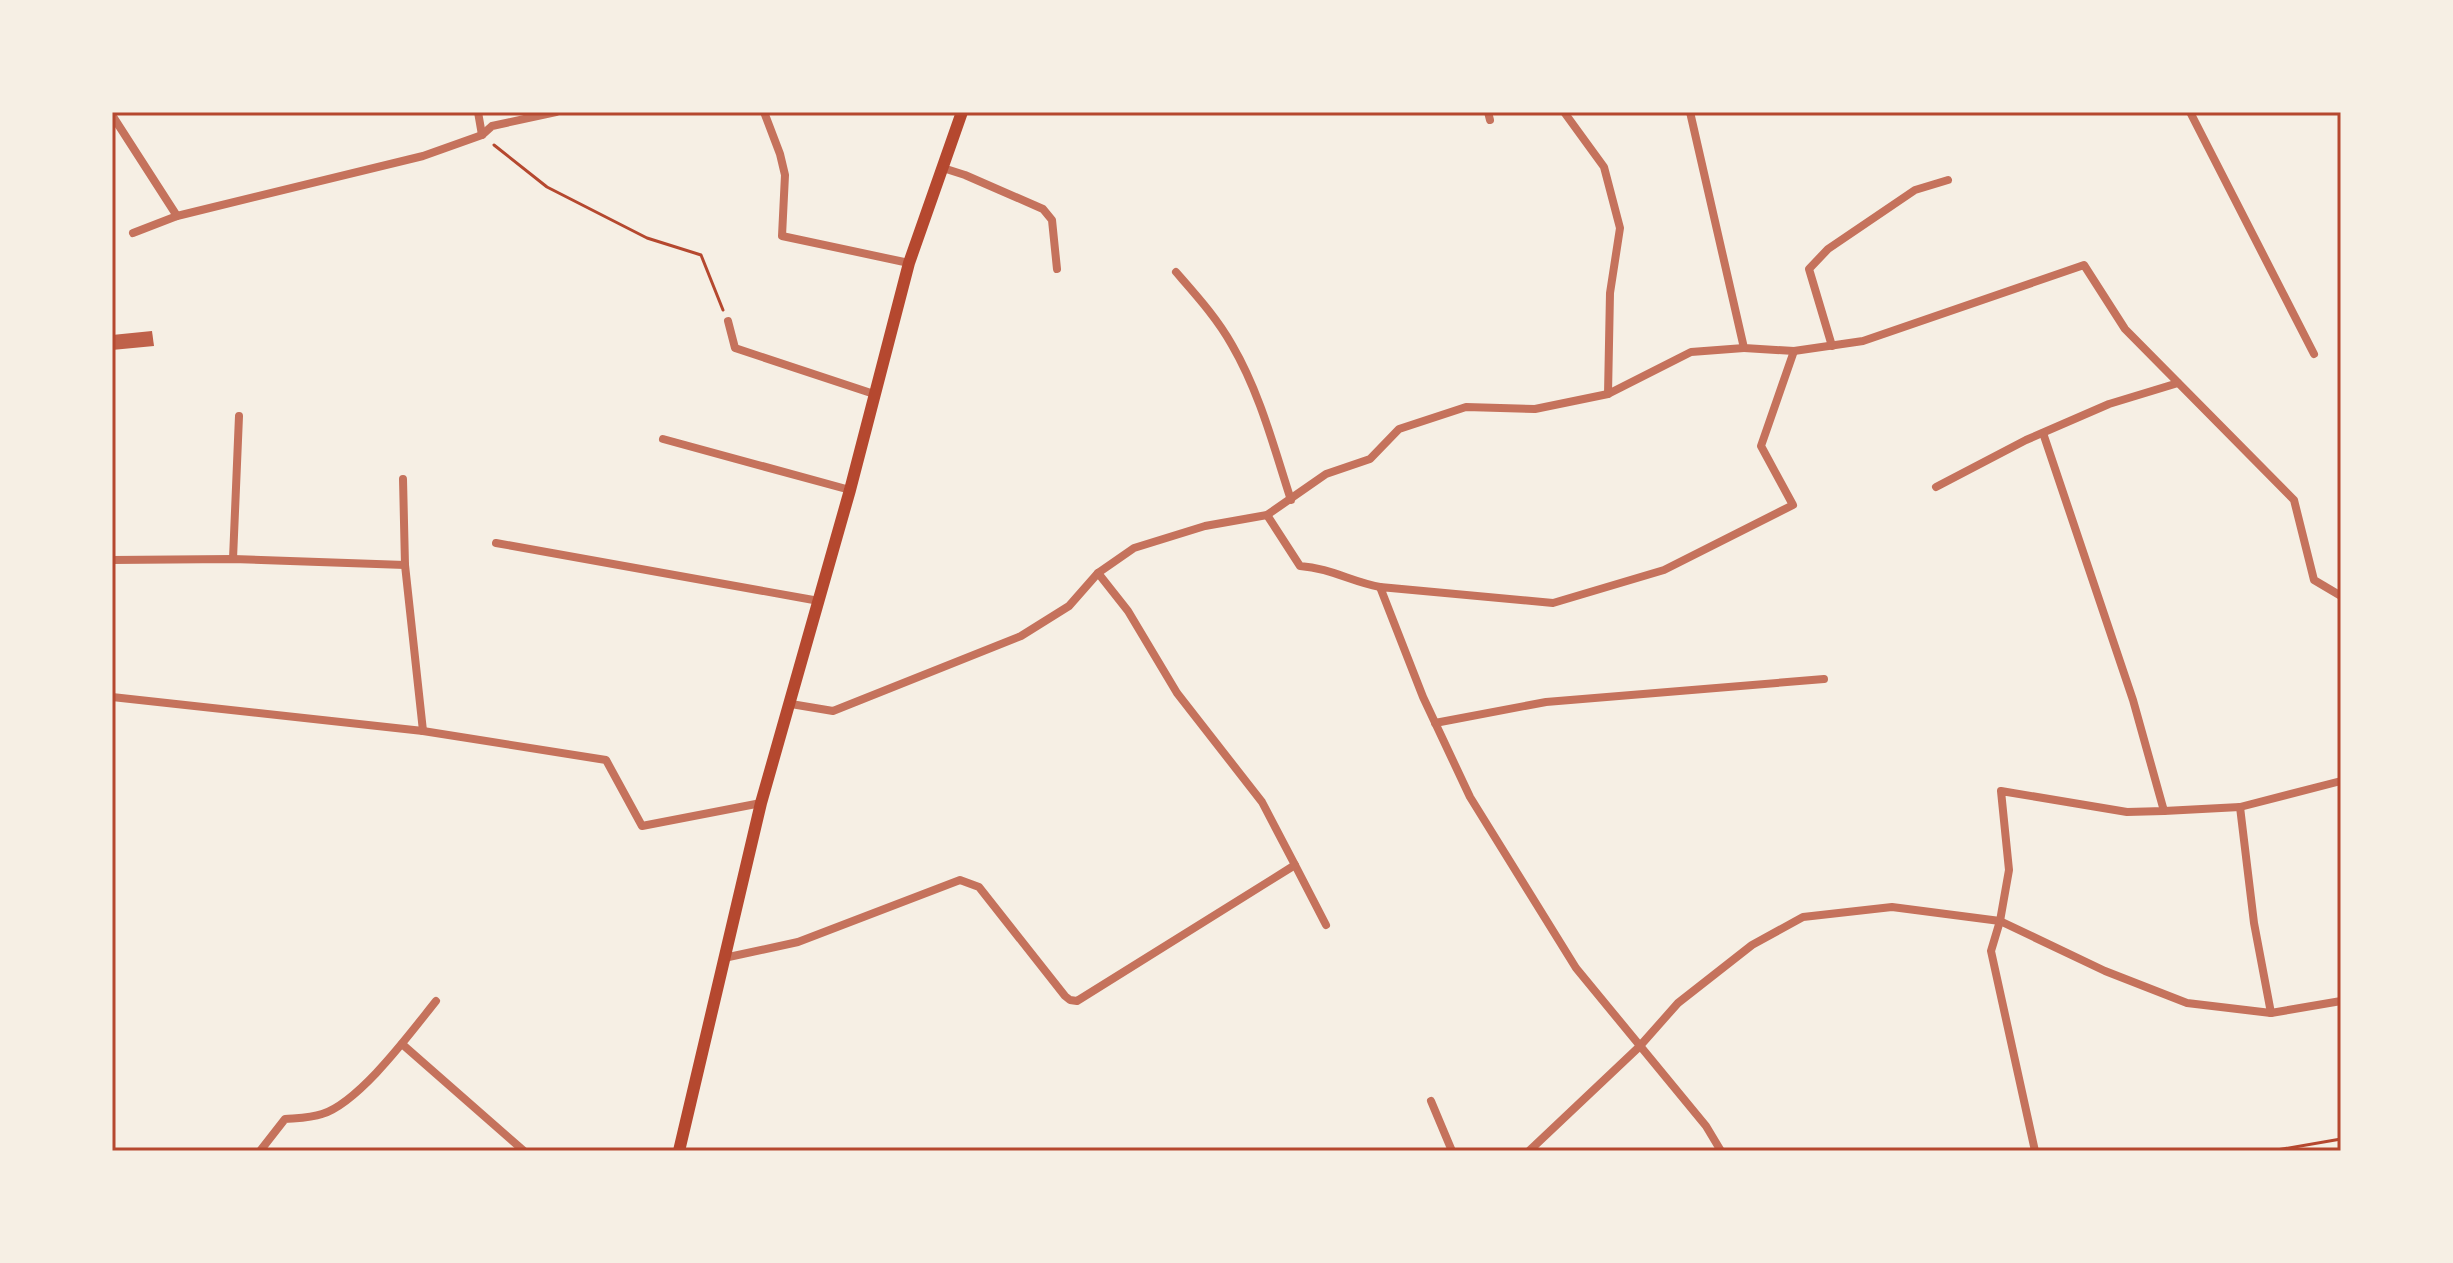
<svg xmlns="http://www.w3.org/2000/svg" width="2453" height="1263" font-family="Rubik,sans-serif">
  <style>
    .building { fill: #bf614a }
    .lines { fill: none; stroke-linecap: round; stroke-linejoin: round }
    .path { stroke: #b5482f; stroke-width: 3 }
    .minor { stroke: #c5725c; stroke-width: 8 }
    .secondary { stroke: #b5482f; stroke-width: 12 }
    .neatline { fill: none; stroke: #b5482f; stroke-width: 3 }
  </style>
  <rect width="100%" height="100%" fill="#f6efe4"/>
  <path class="building" d="M152,331L154,346L112,350V335Z"/>
  <g class="lines">
    <g class="path">
      <path d="M494,145L547,187L647,238L701,255L723,310"/>
      <path d="M2271,1151L2341,1139"/>
    </g>
    <g class="minor">
      <path d="M478,112L482,135"/>
      <path d="M764,112L780,154L785,175L782,236L909,263"/>
      <path d="M1488,112L1490,120"/>
      <path d="M1564,112L1604,167L1620,228L1610,293L1608,394"/>
      <path d="M1690,112L1744,348L1794,351L1863,341L2084,265L2125,329L2294,500L2314,580L2341,596"/>
      <path d="M2190,112L2314,354"/>
      <path d="M112,115L177,216"/>
      <path d="M943,168L965,175L1043,209L1052,220L1057,269"/>
      <path d="M133,233L177,216L423,156L482,135L492,126L556,112"/>
      <path d="M1176,272C1196,295 1217,318 1232,345C1260,393 1274,448 1291,500"/>
      <path d="M728,321L735,348L874,394"/>
      <path d="M1832,346L1809,269L1828,249L1915,190L1948,180"/>
      <path d="M2043,433L2133,700L2164,811"/>
      <path d="M663,439L850,490"/>
      <path d="M403,479L405,565L423,731"/>
      <path d="M1936,487L2026,440L2109,404L2178,383"/>
      <path d="M1267,515L1300,566C1330,568 1352,582 1380,587"/>
      <path d="M496,543L819,601"/>
      <path d="M233,559L239,416"/>
      <path d="M112,560L233,559L405,565"/>
      <path d="M112,697L423,731L606,760L642,826L761,803"/>
      <path d="M791,704L833,711L1021,636L1069,606L1098,573L1134,548L1205,526L1267,515L1326,474L1370,459L1399,429L1466,407L1535,409L1608,394L1691,352L1744,348"/>
      <path d="M1435,723L1546,702L1824,679"/>
      <path d="M2240,807L2254,923L2271,1013"/>
      <path d="M1295,865L1326,925"/>
      <path d="M724,958L798,942L960,880L979,887L1065,996L1070,1000L1077,1001L1295,865L1262,802L1177,693L1128,611L1098,573"/>
      <path d="M402,1044L524,1151"/>
      <path d="M1431,1101L1452,1151"/>
      <path d="M260,1151L285,1119C297,1118 311,1118 322,1114C360,1102 411,1032 436,1001"/>
      <path d="M1529,1151L1639,1047L1678,1003L1752,945L1803,917L1892,907L2000,921L2105,971L2187,1003L2271,1013L2341,1001"/>
      <path d="M1721,1151L1706,1126L1576,968L1470,797L1423,697L1380,587L1553,603L1664,570L1793,505L1761,446L1794,351"/>
      <path d="M2035,1151L1991,951L2000,921L2009,870L2001,791L2127,812L2164,811L2240,807L2341,781"/>
    </g>
    <path class="secondary" d="M679,1151L761,803L850,490L909,263L962,112"/>
  </g>
  <rect width="2453" height="1263" fill="none" stroke="#f6efe4" stroke-width="228"/>
  <rect x="114" y="114" width="2225" height="1035" class="neatline"/>
</svg>
